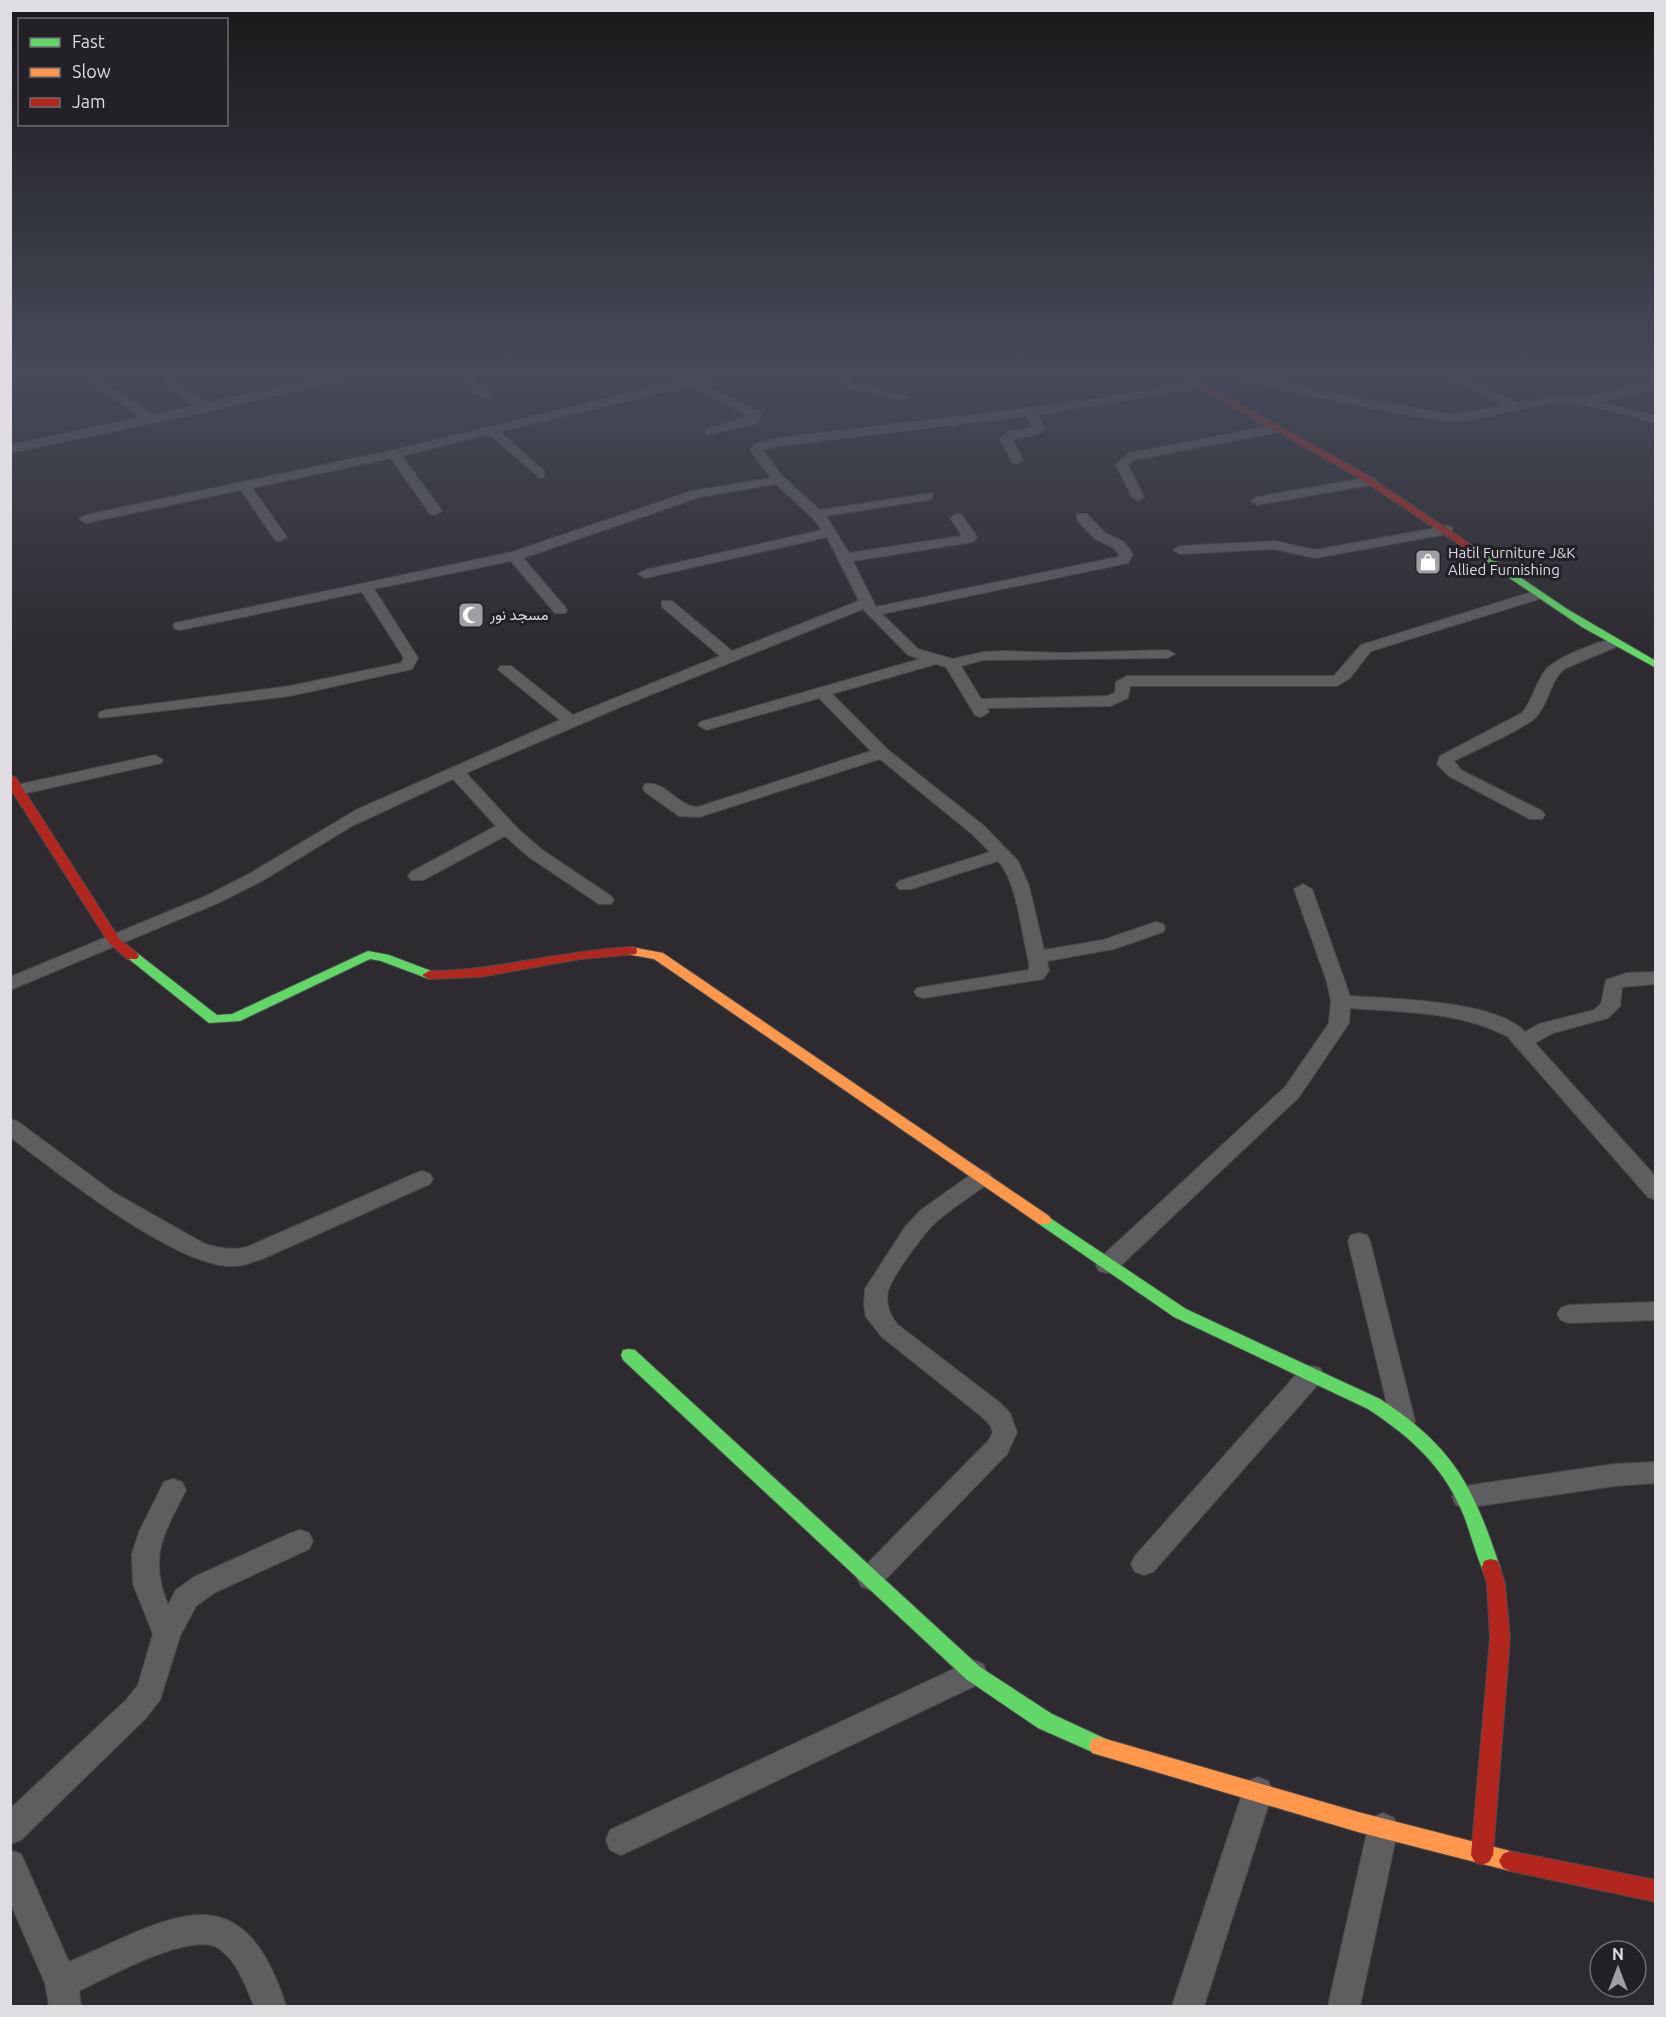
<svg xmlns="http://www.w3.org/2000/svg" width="1666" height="2017" font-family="Ubuntu,Vazirmatn,sans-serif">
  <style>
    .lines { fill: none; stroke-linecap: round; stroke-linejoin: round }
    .street-casing { stroke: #4a494c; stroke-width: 2 }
    .fast-casing { stroke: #4a494c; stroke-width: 2 }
    .slow-casing { stroke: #4a494c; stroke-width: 2 }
    .jam-casing { stroke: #4a494c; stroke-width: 2 }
    .street { fill: #5e5d60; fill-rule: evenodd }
    .fast { fill: #63d668; fill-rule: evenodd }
    .slow { fill: #ff974d; fill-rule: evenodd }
    .jam { fill: #b3261e; fill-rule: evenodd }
    .labels { text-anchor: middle; stroke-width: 6; stroke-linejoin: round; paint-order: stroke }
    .far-poi-label { font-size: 15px; fill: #dfdde2; stroke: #232027; text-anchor: start }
  </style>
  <rect width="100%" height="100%" fill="#2d2b30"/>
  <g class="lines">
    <defs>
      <g id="street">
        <path d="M83,369L153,415L195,406L146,369H159L207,403L365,369H387L206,412L10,453V445L141,417L71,370Z"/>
        <path d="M457,369H469L475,380L492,393V397C476,400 464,382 457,369Z"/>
        <path d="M554,369H566L567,370L561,373Z"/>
        <path d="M728,369H748L700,383L760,412L762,415L756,424L706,435V429L749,416L688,386L500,432L544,471V477L540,478L489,434L402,456L442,511L435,515L430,514L391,458L252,488L287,537L280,541L275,540L241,490L86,523L79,519L86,515L394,450Z"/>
        <path d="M830,369H842L853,382L908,397L902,400L845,387Z"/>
        <path d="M1214,369H1234L1318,391L1450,414L1505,406L1441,374L1454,369H1477L1458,375L1517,403L1555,397L1584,398L1656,381V388L1599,402L1656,416V423C1626,416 1597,405 1567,403C1528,402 1492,420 1454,421C1429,422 1229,381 1214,369Z"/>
        <path d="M1197,382L1203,385L1201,387L1038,415L1045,428L1041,433L1013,440L1023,460L1017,464L1013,463L1000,439L1008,432L1033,427L1027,416L778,446L763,450L783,477L820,510L932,493V499L927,500L826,516L849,553L962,536L950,518L957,514L962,515L977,537L973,542L853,561L876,607L1118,557L1119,554L1114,548L1095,539L1077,520V514H1087L1105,533L1124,542L1133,554L1128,563L882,614L918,649L953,659L984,652L1003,651L1064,653L1168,650L1175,654L1168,658L984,660L961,666L981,699L1107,696L1115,693L1116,682L1127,676H1334L1361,645L1532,592H1542V598L1371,651L1350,678L1337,686H1130L1128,698L1110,706L987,708L989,712L981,717L975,715L946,667L936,664L832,694L888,750L984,826L1018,861L1029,886L1044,950L1103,940L1156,922L1163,924L1165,928L1163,932L1114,949L1047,961L1049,971L1043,979L924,998L917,996L914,992L917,988L1029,970V963C1022,936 1017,880 998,861L911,889H899L896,885L899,881L990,852L972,834L880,759L699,817L679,816L645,792L643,788L645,784C665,780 678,807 698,807L871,751L819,698L706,730L698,725L700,722L920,659L908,655L863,609L618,708L466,773L518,829L541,849L611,896L614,900L611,904H599L529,857L505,836L423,880H411L408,876L411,872L496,826L453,779L352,826L262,881L218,903L10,990V977L206,896L249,874L356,810L560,720L501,672L498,669L501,666H511L573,715L720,656L662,607V601H672L732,651L859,601L827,537L645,578L638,574L645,570L822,530L812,517L776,484L700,497L523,558L565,607L567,610L565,613H555L511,561L374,589L418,658L412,669L290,696L100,718L98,715L100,712L106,710L290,686L401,663L404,658L362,592L180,630L175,629L173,626L175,623L512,552L692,491L771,478L750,450L755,444L778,438L1080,402Z"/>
        <path d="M1276,425L1282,429L1280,432L1133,460L1128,465L1144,497L1138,501L1132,497L1116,465L1129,453Z"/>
        <path d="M1371,477L1377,481L1375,484L1257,505L1251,501L1257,497Z"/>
        <path d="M1447,526L1452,527V533L1315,558L1274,549L1180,554L1173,550L1180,546L1275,541L1315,550Z"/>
        <path d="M1613,639L1618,640L1620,643L1618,646L1564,669C1550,681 1549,703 1536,717C1525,729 1471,752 1454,761L1461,770L1542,811L1545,815L1542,819H1530L1449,776L1437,764L1440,756L1522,713C1533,700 1535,684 1545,671C1554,658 1597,642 1613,639Z"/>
        <path d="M155,755L163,760L161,763L18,795L10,791L12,786Z"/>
        <path d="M1303,884L1312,889L1350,996C1392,999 1496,1000 1525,1032L1539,1024L1594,1010L1601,1004L1606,980L1627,973L1656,972V984L1622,987L1620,1006L1608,1018L1553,1033L1535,1043L1656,1177V1200L1648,1197L1507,1036C1458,1011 1404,1012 1350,1008L1349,1023L1299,1097L1115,1271L1107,1273L1099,1271L1096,1265L1099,1259L1285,1087L1329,1023L1331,1001L1327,982L1294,889Z"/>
        <path d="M10,1119L17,1121L113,1192L205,1244C220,1248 232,1251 247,1247L414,1174L422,1171L430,1174L433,1179L430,1184L262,1259C254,1261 244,1266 235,1266C179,1270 57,1172 10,1137Z"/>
        <path d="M981,1170L989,1173L992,1178L989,1183C971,1196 952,1208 936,1222C924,1233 892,1276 888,1291C885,1305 890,1315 898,1325L999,1402L1010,1413L1017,1432L1007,1454L879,1586L870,1590L861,1586L857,1578L861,1570L989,1440L993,1432L990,1425L981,1416L882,1337L866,1317L864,1304L865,1289L905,1227L921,1210L973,1173Z"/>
        <path d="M1359,1233L1367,1235L1370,1241L1415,1421L1412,1428L1403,1431L1394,1428L1391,1421L1348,1241L1351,1235Z"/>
        <path d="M1656,1302V1320L1569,1323L1561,1320L1557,1314L1561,1308L1569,1305Z"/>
        <path d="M1311,1366L1320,1368L1323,1375L1320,1382L1153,1572L1144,1575L1135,1572L1131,1564L1135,1556L1302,1368Z"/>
        <path d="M1656,1462V1483L1615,1486L1465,1508L1456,1505L1452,1497L1456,1489L1465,1486L1615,1464Z"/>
        <path d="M173,1479L182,1482L186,1490C164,1533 148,1557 168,1605L176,1590L194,1577L291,1533L300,1530L309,1533L313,1541L309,1549L214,1593L196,1606L180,1636L160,1700L146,1718L21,1840L10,1844V1809L126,1700L138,1685L153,1634L133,1584L132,1554L139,1532L164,1482Z"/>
        <path d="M973,1660L983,1664L987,1673L983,1682L632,1850L621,1855L610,1850L606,1840L610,1830Z"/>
        <path d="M1258,1777L1268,1781L1273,1791L1204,2006H1172L1243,1791L1248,1781Z"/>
        <path d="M1383,1813L1394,1818L1398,1828L1360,2006H1328L1368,1828L1372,1818Z"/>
        <path d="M10,1850L21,1854L69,1962C169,1919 241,1865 286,2006H254C246,1987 237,1960 218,1948C191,1931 106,1978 79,1991L81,2006H49L45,1983L10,1902Z"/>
      </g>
      <g id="fast">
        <path d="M1471,548H1477L1567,609L1656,661V668L1582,627L1471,552Z"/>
        <path d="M368,951L389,955L434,972L436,975L429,979L381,961L370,959L240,1021L209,1023L125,956L127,953H137L217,1015L232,1014Z"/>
        <path d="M1044,1214L1186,1309L1380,1399C1454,1447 1473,1486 1500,1567L1498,1573L1491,1575L1484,1573C1476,1555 1471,1535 1464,1516C1445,1468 1411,1437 1368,1409L1174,1317L1039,1224L1036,1220L1039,1216Z"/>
        <path d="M629,1349L635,1350L980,1667L1052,1714L1106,1739L1109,1746L1106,1753L1099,1755L1038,1728L966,1679L623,1360L621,1355L623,1350Z"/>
      </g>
      <g id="slow">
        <path d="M631,947L663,953L1049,1216L1052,1220L1049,1224H1039L654,959L626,954L625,951L626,948Z"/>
        <path d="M1099,1737L1358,1812L1510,1851L1517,1854L1521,1861L1517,1868L1510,1871L1358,1832L1099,1755L1092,1753L1089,1746L1092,1739Z"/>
      </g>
      <g id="jam">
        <path d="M1166,369H1176L1362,472L1479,550L1471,552L1356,476Z"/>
        <path d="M10,775L16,778L120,940L137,953L139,956L137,959H127L109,943L10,788Z"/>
        <path d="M631,947L636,948L637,951L636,954L581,959L480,977L429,979L422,975L429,971C497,971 563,950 631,947Z"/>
        <path d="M1491,1559L1498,1561L1505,1584L1510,1638L1493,1855L1489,1862L1482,1865L1475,1862L1471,1855L1490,1638L1487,1584L1482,1567L1484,1561Z"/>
        <path d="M1510,1851L1656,1880V1902L1510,1871L1503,1868L1499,1861L1503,1854Z"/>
      </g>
    </defs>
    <use href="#street" class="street-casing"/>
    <use href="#fast" class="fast-casing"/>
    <use href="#slow" class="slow-casing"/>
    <use href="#jam" class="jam-casing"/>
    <use href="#street" class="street"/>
    <use href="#fast" class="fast"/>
    <use href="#slow" class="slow"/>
    <use href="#jam" class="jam"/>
  </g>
  <linearGradient id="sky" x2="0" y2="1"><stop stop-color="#19181a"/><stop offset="0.57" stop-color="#464a59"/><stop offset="1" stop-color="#464a59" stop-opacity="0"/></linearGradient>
  <rect width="1666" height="651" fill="url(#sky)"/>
  <defs>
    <symbol id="shop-square" viewBox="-11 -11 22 22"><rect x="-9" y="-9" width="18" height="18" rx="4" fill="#a19fa4" stroke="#232027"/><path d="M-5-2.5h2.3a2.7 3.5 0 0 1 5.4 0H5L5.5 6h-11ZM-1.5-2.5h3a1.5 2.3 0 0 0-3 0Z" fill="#fff"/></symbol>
    <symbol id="mosque-square" viewBox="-11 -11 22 22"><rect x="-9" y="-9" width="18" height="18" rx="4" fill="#a19fa4" stroke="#232027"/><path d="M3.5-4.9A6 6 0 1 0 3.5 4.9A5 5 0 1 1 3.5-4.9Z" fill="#fff"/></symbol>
  </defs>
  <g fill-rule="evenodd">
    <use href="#shop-square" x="1413" y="547" width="30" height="30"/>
    <use href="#mosque-square" x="456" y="600" width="30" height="30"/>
  </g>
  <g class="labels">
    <g class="far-poi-label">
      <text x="1448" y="558">Hatil Furniture J&amp;K<tspan x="1448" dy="17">Allied Furnishing</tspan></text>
      <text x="490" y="620">مسجد نور</text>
    </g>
  </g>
  <rect width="1666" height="2017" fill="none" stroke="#dfdde2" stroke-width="24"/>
  <rect x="18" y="18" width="210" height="108" fill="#232027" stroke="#6e6c72" stroke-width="1.5"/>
  <rect x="30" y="38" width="30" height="9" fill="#63d668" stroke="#6e6c72" stroke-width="1.5"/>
  <text x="72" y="48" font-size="18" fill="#dfdde2">Fast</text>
  <rect x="30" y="68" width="30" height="9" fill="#ff974d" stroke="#6e6c72" stroke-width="1.5"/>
  <text x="72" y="78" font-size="18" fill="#dfdde2">Slow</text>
  <rect x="30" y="98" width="30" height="9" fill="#b3261e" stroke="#6e6c72" stroke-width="1.5"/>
  <text x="72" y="108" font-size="18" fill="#dfdde2">Jam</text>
  <g transform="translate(1618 1969)"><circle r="28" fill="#232027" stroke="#6e6c72" stroke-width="1.5"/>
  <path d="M0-4.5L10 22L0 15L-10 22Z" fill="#a19fa4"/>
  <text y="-9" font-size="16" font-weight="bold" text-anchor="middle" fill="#dfdde2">N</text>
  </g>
</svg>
